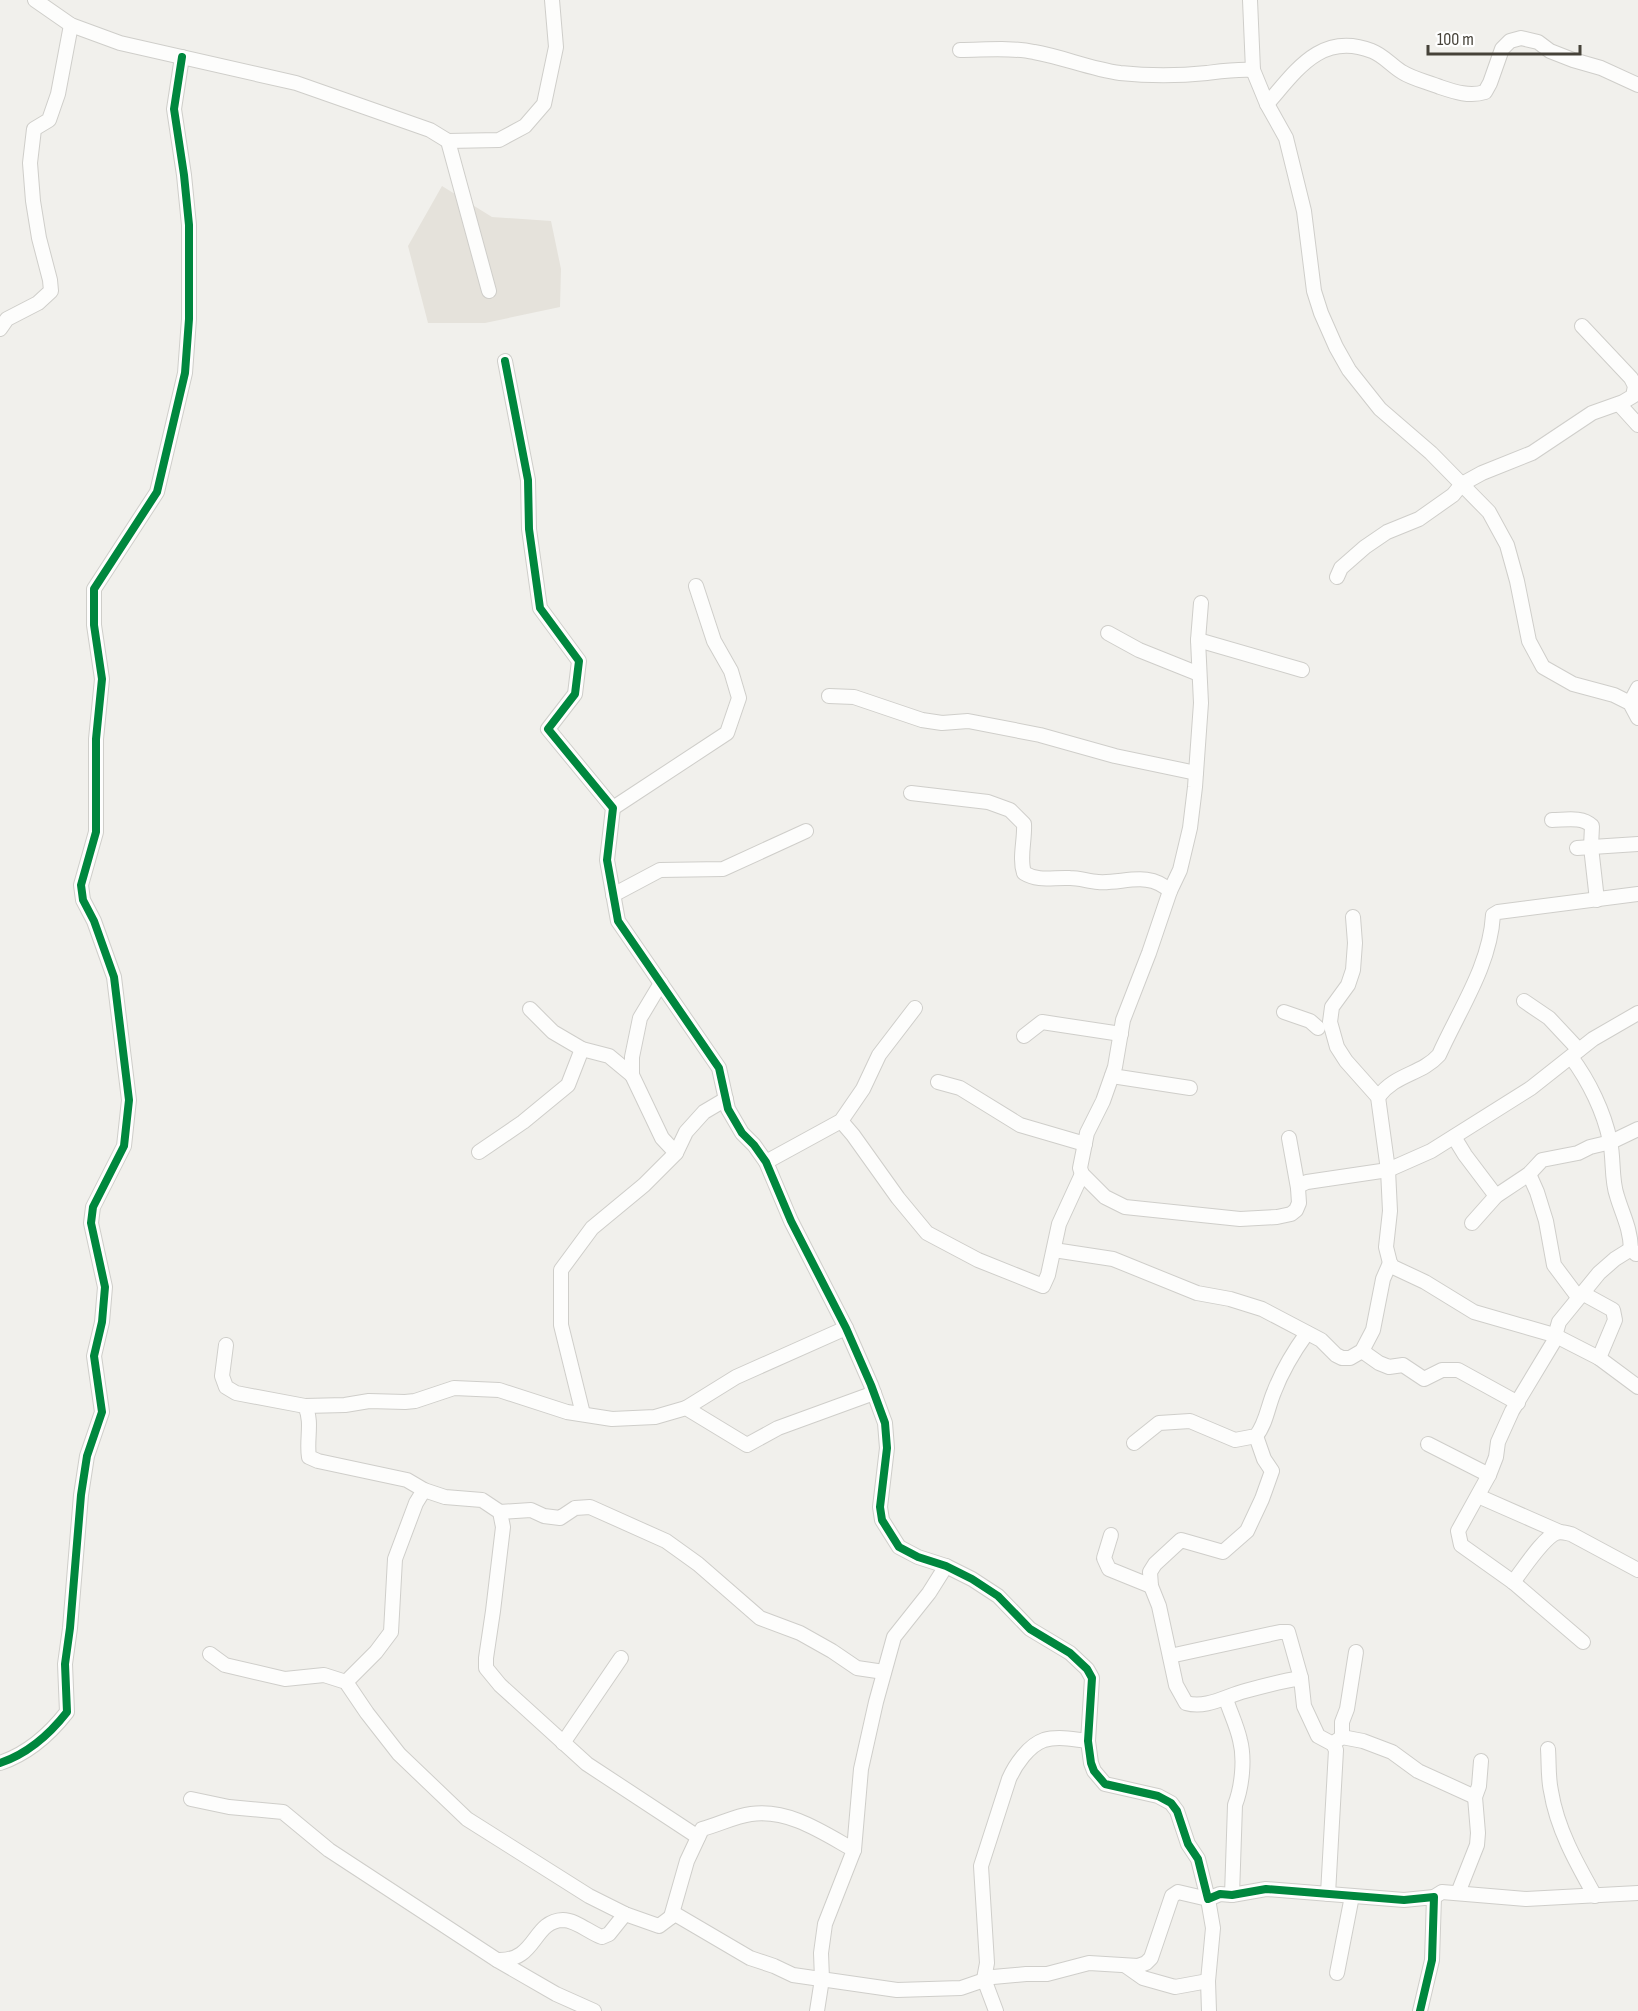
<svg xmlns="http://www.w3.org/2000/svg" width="1638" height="2011" font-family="'Sofia Sans Condensed',sans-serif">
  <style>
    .residential { fill: #e5e2db }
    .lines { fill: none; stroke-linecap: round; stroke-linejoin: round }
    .minor-casing { stroke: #cfceca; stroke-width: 16 }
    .minor { stroke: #fdfdfc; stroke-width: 14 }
    .cycleway-casing { stroke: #fff; stroke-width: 11 }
    .cycleway { stroke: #00873e; stroke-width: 8 }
  </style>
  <rect width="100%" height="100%" fill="#f1f0ec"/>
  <path class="residential" d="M442,186L492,217L551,221L561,269L560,307L485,323H428L408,246Z"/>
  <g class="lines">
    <defs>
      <g id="minor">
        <path d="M35,0L71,25L120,43L296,83L430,130L448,141L499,140L525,126L544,104L556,47L552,0"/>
        <path d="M1250,0L1253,70L1267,104L1286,138L1304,211L1314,291L1321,313L1336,347L1349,370L1380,409L1431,453L1489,512L1507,545L1517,581L1529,641L1543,667L1573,684L1614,695L1630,703L1638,718"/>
        <path d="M960,50C984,50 1011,47 1034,52C1063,57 1090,69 1120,73C1148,76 1179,76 1207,73C1223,71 1237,69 1253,70"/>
        <path d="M1267,104C1296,71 1321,31 1372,51C1383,55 1392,66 1402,72C1413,79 1428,82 1440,87C1455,92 1470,97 1485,92L1490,83L1502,49L1510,41L1521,38L1538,42L1550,51L1573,60L1601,68L1638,85"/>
        <path d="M448,141L489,291"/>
        <path d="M0,329L7,319L38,303L51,291L50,280L39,238L33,201L30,163L34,129L49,120L58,94L71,25"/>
        <path d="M505,361L528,480L529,529L540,608L579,661L575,694L548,729L613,808L607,860L618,921L719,1068L728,1109L742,1133L754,1145L766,1162L791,1221L846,1328L871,1385L885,1423L887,1448L880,1507L882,1520L899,1547L918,1557L946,1566L972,1579L998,1596L1030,1629L1070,1653L1087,1669L1092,1678L1088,1741L1091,1763L1094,1771L1105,1784L1158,1796L1171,1803L1177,1811L1188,1844L1198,1859L1208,1899L1220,1894L1232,1895L1266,1889L1404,1900L1434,1897L1432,1960L1420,2011"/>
        <path d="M1619,404L1638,425"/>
        <path d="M1337,577L1341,568L1365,547L1387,532L1419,519L1453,495L1462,484L1482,473L1532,453L1592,413L1623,402L1633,396L1635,386L1631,378L1582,326"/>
        <path d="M1201,603L1198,640L1201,703L1195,787L1190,828L1180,870L1170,891L1149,953L1123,1020L1115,1067L1103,1101L1087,1133L1080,1168L1082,1174L1105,1197L1125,1207L1240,1219L1277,1217L1291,1214L1296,1210L1299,1203L1298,1188L1289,1138"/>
        <path d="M1108,633L1139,650L1199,674"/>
        <path d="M1198,640L1302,670"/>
        <path d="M829,696L854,697L922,720L942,723L968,721L1040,735L1115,756L1196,773"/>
        <path d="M1630,703L1638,688"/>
        <path d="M911,793L988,802L1010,810L1024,824C1025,840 1019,858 1024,873C1039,882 1053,877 1070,878C1079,878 1088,881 1098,882C1123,884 1148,870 1170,891"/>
        <path d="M613,808L727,733L739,698L731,671L714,641L696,586"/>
        <path d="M1552,820C1565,820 1582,816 1592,826L1591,847L1597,900"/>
        <path d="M1577,848L1638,844"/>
        <path d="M613,895L660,870L723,869L806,831"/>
        <path d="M1353,917L1355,943L1353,970L1348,985L1332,1007L1330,1022L1337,1047L1346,1061L1378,1097L1388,1170L1390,1211L1386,1247L1390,1263L1393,1267L1425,1282L1474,1312L1554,1335L1599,1358L1638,1387"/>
        <path d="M661,983L640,1018L632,1057V1075L662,1138L676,1153"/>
        <path d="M1524,1001L1549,1018L1579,1050"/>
        <path d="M530,1009L553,1032L582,1049L609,1056L632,1075"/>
        <path d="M1284,1012L1310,1021L1318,1028"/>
        <path d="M1024,1036L1042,1022L1121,1034"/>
        <path d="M1571,1057C1589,1081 1604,1112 1610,1141C1614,1159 1611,1179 1617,1196C1623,1216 1630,1227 1631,1249L1636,1254"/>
        <path d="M1112,1076L1190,1088"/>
        <path d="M938,1082L960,1088L1020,1125L1085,1144"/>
        <path d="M1378,1097C1396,1073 1421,1075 1439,1055C1459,1010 1490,966 1493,915L1498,912L1638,894"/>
        <path d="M841,1121L853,1135L898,1198L927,1233L978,1260L1043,1286L1048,1275L1059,1224L1082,1174"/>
        <path d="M1454,1137L1465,1155L1496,1196"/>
        <path d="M479,1152L523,1122L568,1085L582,1049"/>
        <path d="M766,1162L841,1121L863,1089L879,1055L915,1008"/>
        <path d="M1529,1174L1537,1192L1546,1221L1554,1265L1578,1297"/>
        <path d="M1298,1188L1300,1185L1307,1182L1388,1170L1431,1151L1531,1088L1593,1039L1638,1013"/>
        <path d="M1472,1223L1496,1196L1529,1174L1542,1160L1578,1153L1590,1147L1611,1142L1638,1129"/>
        <path d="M1054,1250L1113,1259L1197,1293L1230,1299L1262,1309L1321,1340L1336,1355L1342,1358H1350L1362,1351L1373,1330L1383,1279L1390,1263"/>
        <path d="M1582,1293L1613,1310L1615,1320L1599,1358"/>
        <path d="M226,1345L222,1376L226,1387L236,1393L305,1406C313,1422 306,1440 309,1457L318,1461L407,1480L424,1490L445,1497L482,1500L500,1512L503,1527L493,1611L486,1658V1668L500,1685L587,1764L698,1837"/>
        <path d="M1362,1351L1379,1363L1389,1367L1403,1365L1424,1379L1442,1370H1458L1518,1403"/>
        <path d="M305,1406L345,1405L369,1401L405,1402L415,1401L454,1388L499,1390L567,1412L612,1419L655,1417L686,1408L747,1445L778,1428L874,1393"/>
        <path d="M686,1408L736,1377L846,1328"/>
        <path d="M583,1414L561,1325V1270L592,1228L644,1185L676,1153L686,1132L704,1112L726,1099"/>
        <path d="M1256,1436L1264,1459L1272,1471L1262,1499L1247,1531L1223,1552L1181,1540L1155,1564L1150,1572L1151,1586L1159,1606L1176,1685L1186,1703C1206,1709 1226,1696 1245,1691C1263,1686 1282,1681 1301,1678L1304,1706L1318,1736L1333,1744L1336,1750L1328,1894"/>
        <path d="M1134,1443L1159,1423L1190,1421L1235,1440L1256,1436C1266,1424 1268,1406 1274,1392C1282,1371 1294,1351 1307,1333"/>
        <path d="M1428,1444L1489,1475"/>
        <path d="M1478,1496L1560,1532"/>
        <path d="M500,1512L531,1510L544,1516L560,1518L575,1508L590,1507L666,1541L698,1564L760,1618L800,1633L832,1651L857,1668L884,1672"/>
        <path d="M1111,1535L1104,1558L1109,1569L1151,1586"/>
        <path d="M1513,1582C1523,1570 1542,1539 1556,1533C1561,1531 1566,1533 1571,1534L1638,1570"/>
        <path d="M1583,1642L1513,1582L1461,1545L1458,1531L1489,1475L1496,1457L1498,1442L1512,1411L1553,1343L1559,1322L1599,1273L1615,1259L1631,1249"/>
        <path d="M210,1654L225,1665L285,1679L324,1675L346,1682L367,1713L399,1754L467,1819L589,1896L625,1914L659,1926L675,1914L750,1958L774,1966L793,1975L897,1990L961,1988L993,1977L1026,1974H1047L1089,1963L1138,1966L1146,1963L1151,1958L1172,1896L1178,1892L1208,1899L1213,1928L1208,1981L1209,2011"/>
        <path d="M1170,1656L1280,1632H1288L1301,1678"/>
        <path d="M346,1682L376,1652L391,1632L395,1559L416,1503L424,1490"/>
        <path d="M1226,1699C1230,1712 1237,1726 1240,1740C1245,1759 1242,1787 1235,1805L1232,1895"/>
        <path d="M1342,1737L1363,1741L1392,1752L1418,1771L1475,1797"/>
        <path d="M1335,1742L1342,1737V1722L1347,1709L1356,1652"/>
        <path d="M563,1743L621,1658"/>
        <path d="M1548,1749C1549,1763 1548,1778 1551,1791C1557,1829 1577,1864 1595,1896"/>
        <path d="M0,1763C27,1754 49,1735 67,1712L65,1664L70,1628L81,1495L87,1456L102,1412L94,1356L102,1322L105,1287L91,1223L93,1207L124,1146L129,1100L114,977L94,921L83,900L81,885L96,832V739L102,679L94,625V589L157,492L185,373L189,319V225L184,175L174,109L182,57"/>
        <path d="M191,1799L229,1807L283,1812L329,1850L497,1960C537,1962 532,1921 563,1920C576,1920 590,1933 602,1937L609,1934L625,1914"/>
        <path d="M1458,1893L1477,1845L1478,1833L1475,1797L1479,1786L1481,1761"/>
        <path d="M1434,1897L1442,1892L1526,1899L1638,1893"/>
        <path d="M671,1917L687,1861L702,1829C718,1825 735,1816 751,1814C789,1809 822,1832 854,1850"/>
        <path d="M497,1960L556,1994L594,2011"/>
        <path d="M1126,1966L1143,1978L1175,1987L1208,1981"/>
        <path d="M1337,1973L1352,1896"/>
        <path d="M817,2011L822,1979L821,1953L825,1924L854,1850L861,1769L876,1702L894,1637L929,1593L946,1566"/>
        <path d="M996,2011L984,1979L987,1963L981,1866L1009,1779C1015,1765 1029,1745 1044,1740C1057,1736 1074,1739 1088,1741"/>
      </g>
    </defs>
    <use href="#minor" class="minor-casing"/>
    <use href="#minor" class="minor"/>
    <defs>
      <g id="cycleway">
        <path d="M505,361L528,480L529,529L540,608L579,661L575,694L548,729L613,808L607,860L618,921L719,1068L728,1109L742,1133L754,1145L766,1162L791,1221L846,1328L871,1385L885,1423L887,1448L880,1507L882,1520L899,1547L918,1557L946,1566L972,1579L998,1596L1030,1629L1070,1653L1087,1669L1092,1678L1088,1741L1091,1763L1094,1771L1105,1784L1158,1796L1171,1803L1177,1811L1188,1844L1198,1859L1208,1899L1220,1894L1232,1895L1266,1889L1404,1900L1434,1897L1432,1960L1420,2011"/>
        <path d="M0,1763C27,1754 49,1735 67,1712L65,1664L70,1628L81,1495L87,1456L102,1412L94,1356L102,1322L105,1287L91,1223L93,1207L124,1146L129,1100L114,977L94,921L83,900L81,885L96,832V739L102,679L94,625V589L157,492L185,373L189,319V225L184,175L174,109L182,57"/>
      </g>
    </defs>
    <use href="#cycleway" class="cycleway-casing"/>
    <use href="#cycleway" class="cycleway"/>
  </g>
  <path d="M1428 45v9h152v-9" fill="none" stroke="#464239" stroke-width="3"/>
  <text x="1437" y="45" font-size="18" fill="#464239" stroke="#ffffff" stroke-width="4.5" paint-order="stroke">100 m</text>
</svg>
